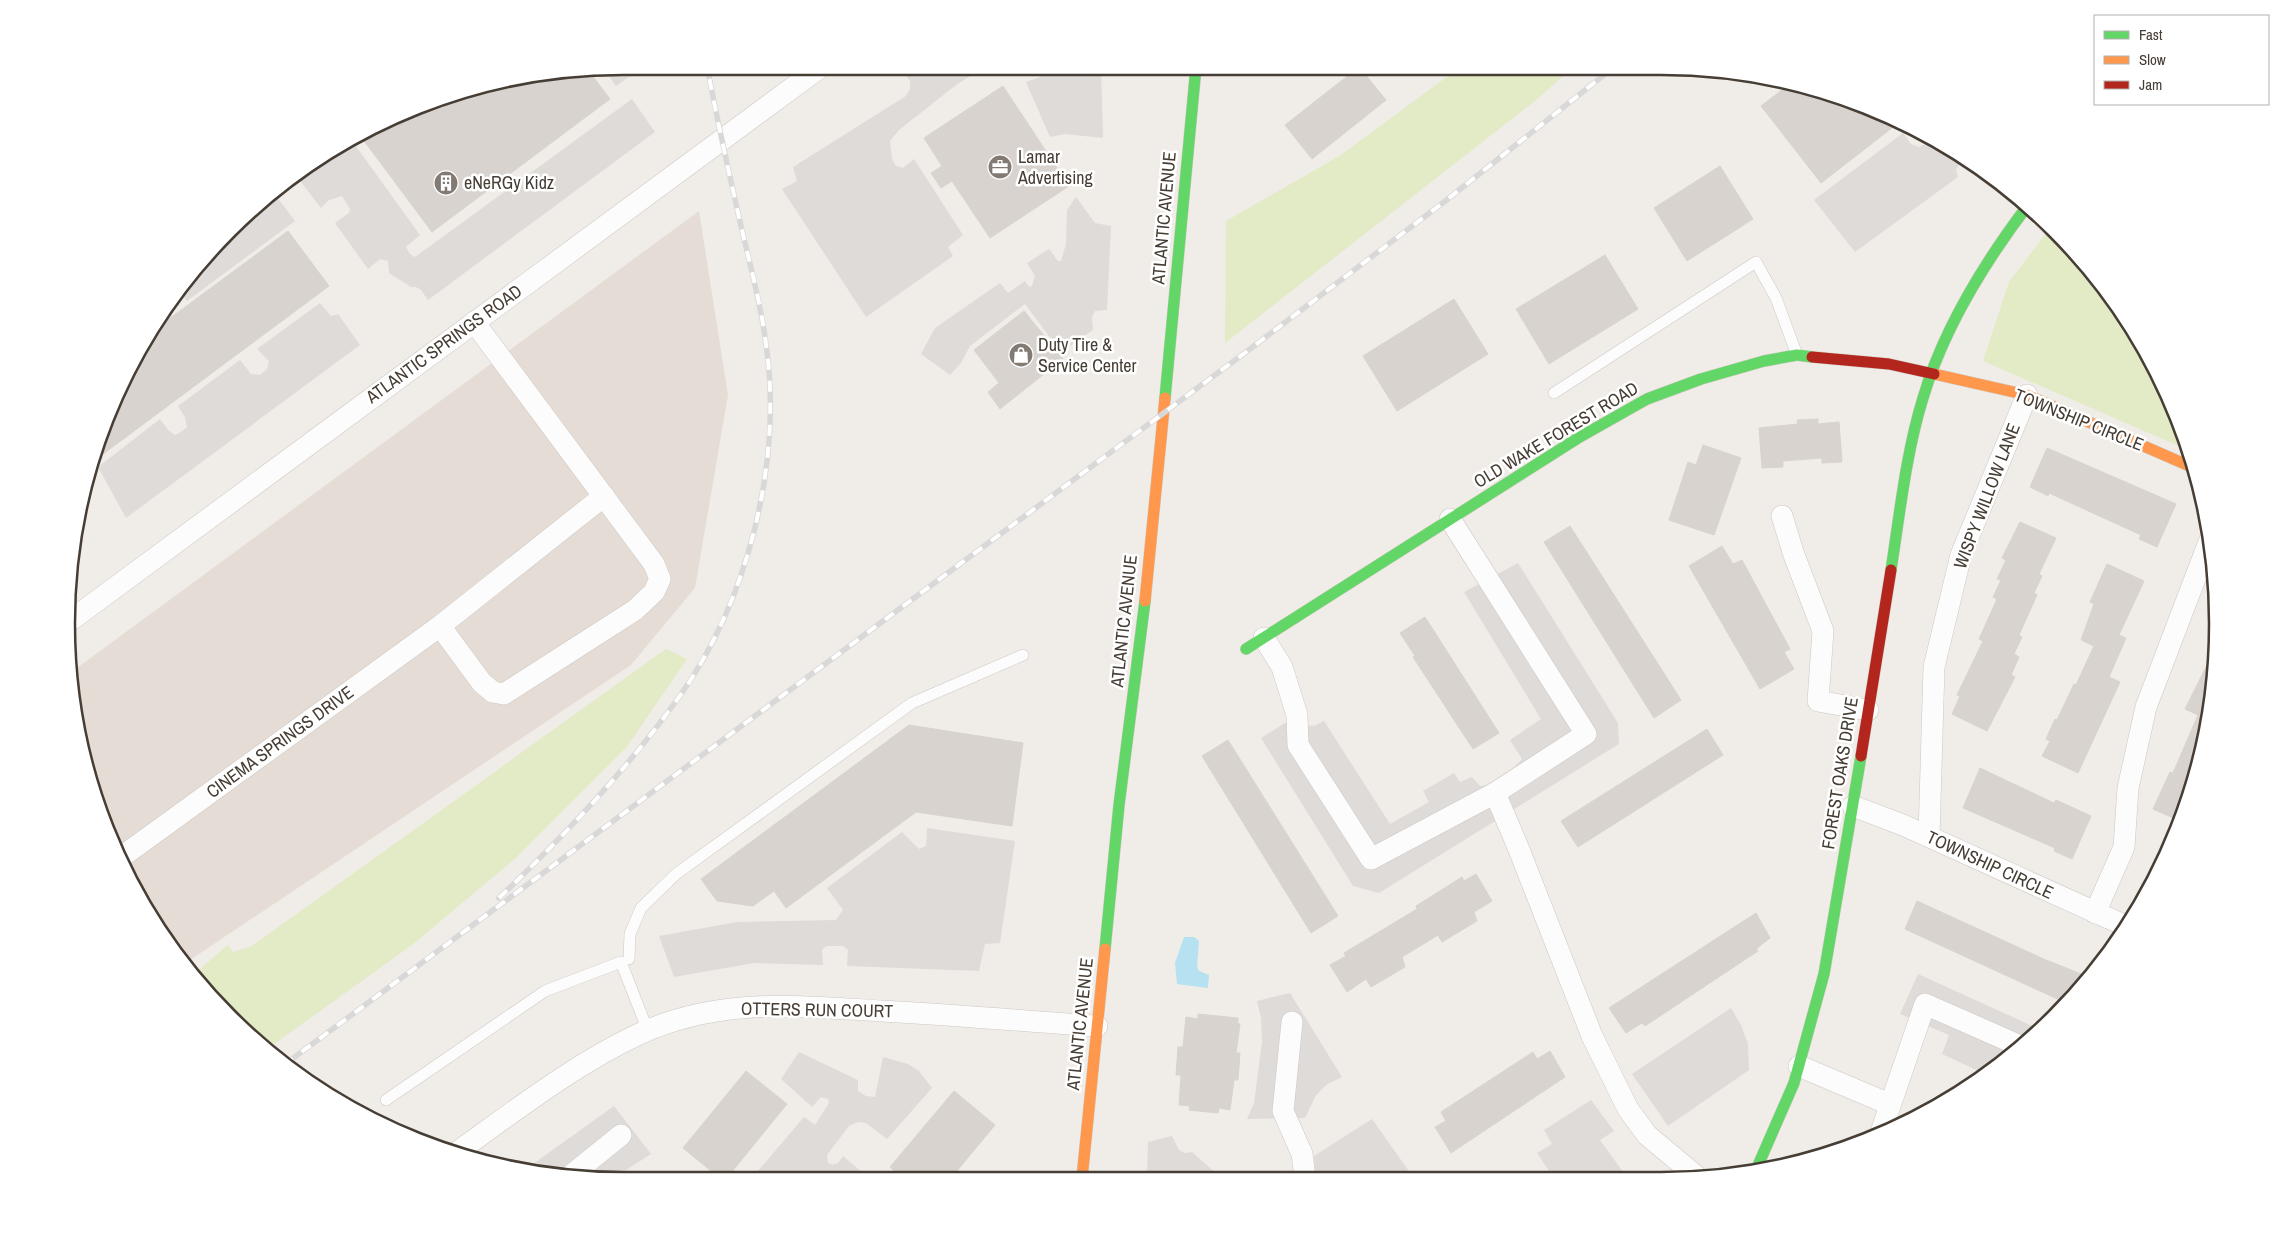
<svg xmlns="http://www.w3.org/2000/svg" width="2284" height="1247" font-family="'Archivo Narrow',sans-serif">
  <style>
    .residential { fill: #e5ddd5 }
    .green { fill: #e2ebc6 }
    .parking { fill: #dfdbd8 }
    .water { fill: #b6e1f0 }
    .building { fill: #d8d3cf; stroke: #d8d3ce }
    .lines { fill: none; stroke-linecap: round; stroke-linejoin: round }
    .lane-casing { stroke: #ccc8c4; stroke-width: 12 }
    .street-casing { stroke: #ccc8c4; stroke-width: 22 }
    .fast-casing { stroke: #d1cac0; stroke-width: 12 }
    .slow-casing { stroke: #d1cac0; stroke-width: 12 }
    .jam-casing { stroke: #d1cac0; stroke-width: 12 }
    .lane { stroke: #fdfcfc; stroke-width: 11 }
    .street { stroke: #fdfcfc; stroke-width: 21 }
    .fast { stroke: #63d668; stroke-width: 11 }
    .slow { stroke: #ff974d; stroke-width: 11 }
    .jam { stroke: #b3261e; stroke-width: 11 }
    .rail-casing { stroke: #d9d8d8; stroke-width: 5.5 }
    .rail { stroke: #fff; stroke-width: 4; stroke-dasharray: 11; stroke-linecap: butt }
    .labels { text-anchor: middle; stroke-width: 5; stroke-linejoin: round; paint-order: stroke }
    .poi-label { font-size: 18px; fill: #463d34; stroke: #fff; text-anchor: start }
    .street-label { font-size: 18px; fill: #463d34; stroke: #fff }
    .rim { fill: none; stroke: #463d34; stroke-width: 2.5 }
  </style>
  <rect width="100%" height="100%" fill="#f0ece8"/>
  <path class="residential" d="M699,211L728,395L695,588L631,665L184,964L160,933L109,837L85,767L70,673Z"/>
  <g class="green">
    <path d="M1460,67H1573L1535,101L1225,343L1226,221L1341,155Z"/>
    <path d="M2050,228L2102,284L2160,377L2188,450L1983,361L2009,282Z"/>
    <path d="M666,649L687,659L626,748L516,858L412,945L267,1049L205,991L193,975L228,945L233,952L252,946Z"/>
  </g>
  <g class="parking">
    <path d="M624,66H673L664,72L629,77L616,86L603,68Z"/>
    <path d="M912,67H985L956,85L899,130L890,141L892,159L896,166L903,168L914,159L963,235L948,247L953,256L866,317L782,189L797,181L793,167L906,96L910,89V81L904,73Z"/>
    <path d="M1041,67H1101L1103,138L1065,134L1050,137L1026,82L1040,77Z"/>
    <path d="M632,99L655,132L428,300L421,290L416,287H411L389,273L388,261L380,259L368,269L335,223L349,213L350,209L342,196L329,200L321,208L295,174L350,138L420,235L406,247L410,254L415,257Z"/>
    <path d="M1903,133L1911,144L1919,147L1925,144L1927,136L1939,141L1963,158L1956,170L1958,177L1855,252L1814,200Z"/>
    <path d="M273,192L295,221L187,301L178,290L205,256Z"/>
    <path d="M1076,197L1095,223L1111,226L1107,310L1095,311L1092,317L1093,330L1061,352L1025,304L970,346L961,363L950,375L921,354L935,328L1000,283L1008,293L1025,281L1029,287L1032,286L1035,276L1027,263L1049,249L1058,261H1061L1066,244L1067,210Z"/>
    <path d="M320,303L331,316L338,314L360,345L126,518L98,467L160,419L169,431L175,435L181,432L187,427L185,417L178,406L240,360L251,374L260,375L267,369L269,361L257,349Z"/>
    <path d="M1518,563L1618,723L1619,744L1379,893L1353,886L1261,738L1285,723L1314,726L1324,721L1390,824L1429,802L1423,791L1454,773L1460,782L1472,777L1480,786L1487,785L1514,767L1522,759L1510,740L1541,719L1464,592Z"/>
    <path d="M927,828L1015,841L1000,943L985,944L979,971L847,966L848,950L843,946H826L822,950L823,965L754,963L674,977L659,936L737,922L836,920L843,910L827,888L902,832L919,849L926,846Z"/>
    <path d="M1918,974L2037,1028L1985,1074L1942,1054L1949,1035L1900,1014Z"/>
    <path d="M1290,993L1342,1077L1326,1085L1316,1095L1305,1118L1247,1119L1254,1103L1262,1042L1261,1018L1257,1001Z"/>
    <path d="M1731,1008L1741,1025L1748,1044L1749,1070L1668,1126L1632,1074Z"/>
    <path d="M799,1052L858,1080V1091L866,1096L875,1097L883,1057L908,1064L919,1071L932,1088L887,1139L866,1123L858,1122L849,1126L827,1155L828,1163L833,1165L838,1163L843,1156L870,1179H751L804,1117L815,1125L829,1103L828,1099L821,1097L812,1107L781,1079Z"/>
    <path d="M1591,1100L1614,1131L1600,1140L1626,1176L1553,1177L1537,1153L1552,1144L1544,1130Z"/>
    <path d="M614,1106L651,1154L612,1179L587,1180L526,1169Z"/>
    <path d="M1372,1119L1411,1174L1407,1177H1315L1314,1156Z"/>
    <path d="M1172,1136L1179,1150L1185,1153L1192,1152L1219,1176L1147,1178L1148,1142Z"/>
  </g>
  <path class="water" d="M1184,937H1194L1199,941L1197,967L1199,971L1209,975L1208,988L1177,984L1175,963Z"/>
  <g class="building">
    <path d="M1359,67L1386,100L1312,159L1285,125Z"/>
    <path d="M588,70L610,99L432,232L359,134L444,96L515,77Z"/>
    <path d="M1791,83L1805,85L1897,124L1821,183L1761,106Z"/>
    <path d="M1003,86L1069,186L990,238L952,181L941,188L931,173L942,166L924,138Z"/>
    <path d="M1720,166L1753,219L1687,261L1654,208Z"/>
    <path d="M288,231L329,286L91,463L109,410L150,333Z"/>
    <path d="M1605,255L1638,309L1549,364L1516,309Z"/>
    <path d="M1454,299L1488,354L1397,411L1363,356Z"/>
    <path d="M1024,311L1063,359L1000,409L988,392L999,383L974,350Z"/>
    <path d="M1818,419V424L1839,422L1842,462L1822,463V458L1783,461V467L1762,468L1759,428L1798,424L1797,420Z"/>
    <path d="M1703,445L1741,458L1714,535L1669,520L1688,462L1696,465Z"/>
    <path d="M2047,448L2176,504L2157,547L2139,539L2141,535L2049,493L2048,496L2030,487Z"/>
    <path d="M2020,522L2056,538L2039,574L2042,576L2034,593L2037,595L2019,635L2022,637L2014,654L2019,657L2011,675L2015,677L1987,731L1952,714L1960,696L1957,695L1983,641L1979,639L1997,599L1993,597L2001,580L1997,579L2006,560L2002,558Z"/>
    <path d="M1570,526L1681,700L1654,718L1544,542Z"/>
    <path d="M1722,546L1733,564L1742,560L1790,649L1784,652L1794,669L1760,689L1689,566Z"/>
    <path d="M2107,564L2144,581L2119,635L2126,638L2109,677L2120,682L2078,773L2042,756L2050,741L2046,739L2055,719L2057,720L2074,684L2076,685L2094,646L2081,640L2094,604L2090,602Z"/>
    <path d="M1425,617L1499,733L1473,749L1413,657L1415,656L1400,633Z"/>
    <path d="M2214,651L2213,696L2188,802L2180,821L2153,809L2170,772L2173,773L2198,715L2185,709Z"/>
    <path d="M909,725L1023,743L1012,826L916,812L786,908L774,891L753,906L717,901L701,879Z"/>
    <path d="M1707,729L1723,755L1578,847L1561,821Z"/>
    <path d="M1228,740L1338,916L1311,933L1202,756Z"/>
    <path d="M1980,768L2054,803L2056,800L2091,816L2072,859L2054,851L2055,848L1963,808Z"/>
    <path d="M1476,874L1492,901L1474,912L1477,921L1442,942L1438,935L1402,957L1405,967L1371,987L1366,979L1347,992L1330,965L1346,956L1344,953L1417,909L1416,906L1462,877L1464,881Z"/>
    <path d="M1917,901L2046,960L2089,977L2079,991L2066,1003L1905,929Z"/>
    <path d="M1756,913L1770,938L1756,949L1758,951L1645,1026L1642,1023L1626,1033L1609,1008Z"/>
    <path d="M1198,1014L1238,1018V1024H1240L1236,1053H1240L1238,1080H1234L1230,1110L1219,1108L1218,1113L1189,1110L1190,1106L1179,1105L1181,1075H1176L1178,1047H1183L1186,1017L1198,1019Z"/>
    <path d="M1550,1051L1565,1077L1451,1153L1435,1127L1446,1121L1441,1112L1533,1052L1537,1059Z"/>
    <path d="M746,1071L787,1104L726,1179H721L683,1148Z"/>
    <path d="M954,1091L995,1125L951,1178L903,1179L890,1167Z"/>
  </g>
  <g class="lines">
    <defs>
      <g id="lane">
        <path d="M1554,393L1756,262L1776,298L1797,355"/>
        <path d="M629,959L630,934L641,908L676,874L912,703L1023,655"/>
        <path d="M386,1100L545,991L621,962L648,1031"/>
      </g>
      <g id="street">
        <path d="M1782,516L1794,555L1823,631L1818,701L1868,710"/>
        <path d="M1450,519L1586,734L1495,793"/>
        <path d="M67,623L822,66"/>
        <path d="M440,626L482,683L493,692L504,694L635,610L654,592L660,579L654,564L474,322"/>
        <path d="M1264,638L1282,667L1297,715L1298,745L1371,859L1495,793L1520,852L1592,1036L1628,1109L1647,1135L1696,1176"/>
        <path d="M1853,806L1903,825L2126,926"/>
        <path d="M1929,836L1934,667L1961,555L2027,395"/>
        <path d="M120,858L440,626L604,496"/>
        <path d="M2095,913L2124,847L2128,788L2146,707L2209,542"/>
        <path d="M1292,1022L1283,1111L1302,1154L1305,1177"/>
        <path d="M1799,1066L1889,1104"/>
        <path d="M1880,1135L1925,1004L2018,1045"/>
        <path d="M457,1152C515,1111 572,1066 637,1035C718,997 795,1006 882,1011C954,1015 1025,1021 1097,1026"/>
        <path d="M569,1177L621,1135"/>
      </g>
      <g id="fast">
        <path d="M1165,398L1196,67"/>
        <path d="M1891,570C1900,512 1906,453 1923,398C1944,327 1984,263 2028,205"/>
        <path d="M1246,649L1578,438L1647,399L1701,379L1764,361L1797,355L1812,357"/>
        <path d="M1105,949L1119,805L1145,601"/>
        <path d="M1756,1170L1794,1083L1824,974L1861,756"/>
      </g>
      <g id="slow">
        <path d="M1934,374L2027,395L2194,468"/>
        <path d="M1145,601L1165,398"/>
        <path d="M1082,1178L1105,949"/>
      </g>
      <g id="jam">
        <path d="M1812,357L1889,364L1934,374"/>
        <path d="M1861,756L1891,570"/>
      </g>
    </defs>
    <use href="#lane" class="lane-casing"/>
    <use href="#street" class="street-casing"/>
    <use href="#fast" class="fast-casing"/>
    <use href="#slow" class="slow-casing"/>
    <use href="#jam" class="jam-casing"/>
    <use href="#lane" class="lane"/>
    <use href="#street" class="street"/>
    <use href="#fast" class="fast"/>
    <use href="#slow" class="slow"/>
    <use href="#jam" class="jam"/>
    <defs>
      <g id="rail">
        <path d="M499,898C564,836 627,770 679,697C748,601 783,461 766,344C761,304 750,265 741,226C729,173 717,120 707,66"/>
        <path d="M284,1065L1246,352L1444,202L1614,67"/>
      </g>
    </defs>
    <use href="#rail" class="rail-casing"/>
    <use href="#rail" class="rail"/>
  </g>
  <defs>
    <symbol id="office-disc" viewBox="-11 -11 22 22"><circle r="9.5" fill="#827a73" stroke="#fff"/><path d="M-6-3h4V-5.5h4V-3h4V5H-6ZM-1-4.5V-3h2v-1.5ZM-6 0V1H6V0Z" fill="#fff"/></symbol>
    <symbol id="building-disc" viewBox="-11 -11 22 22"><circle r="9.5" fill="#827a73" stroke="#fff"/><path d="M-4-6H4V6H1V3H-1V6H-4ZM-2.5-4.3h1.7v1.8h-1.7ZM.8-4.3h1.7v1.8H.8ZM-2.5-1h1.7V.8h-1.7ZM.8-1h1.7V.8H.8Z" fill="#fff"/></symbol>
    <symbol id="shop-disc" viewBox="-11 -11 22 22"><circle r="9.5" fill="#827a73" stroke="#fff"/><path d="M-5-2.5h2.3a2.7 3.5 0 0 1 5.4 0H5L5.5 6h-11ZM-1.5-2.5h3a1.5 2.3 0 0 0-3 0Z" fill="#fff"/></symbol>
  </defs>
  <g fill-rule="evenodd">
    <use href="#office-disc" x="986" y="153" width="28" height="28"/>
    <use href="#building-disc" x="432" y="169" width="28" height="28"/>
    <use href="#shop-disc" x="1007" y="341" width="28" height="28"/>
  </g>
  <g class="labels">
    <g class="poi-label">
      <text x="1018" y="163">Lamar<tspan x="1018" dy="21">Advertising</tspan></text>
      <text x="464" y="189">eNeRGy Kidz</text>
      <text x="1038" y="351">Duty Tire &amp;<tspan x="1038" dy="21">Service Center</tspan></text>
    </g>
    <g class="street-label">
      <text transform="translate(1164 218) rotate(-85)" y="6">ATLANTIC AVENUE</text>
      <text transform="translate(444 344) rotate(-36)" y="6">ATLANTIC SPRINGS ROAD</text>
      <text transform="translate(2079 420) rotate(22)" y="6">TOWNSHIP CIRCLE</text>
      <text transform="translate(1556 435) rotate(-31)" y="6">OLD WAKE FOREST ROAD</text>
      <text transform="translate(1987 496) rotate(-69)" y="6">WISPY WILLOW LANE</text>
      <text transform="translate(1124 621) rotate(-84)" y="6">ATLANTIC AVENUE</text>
      <text transform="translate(280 742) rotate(-36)" y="6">CINEMA SPRINGS DRIVE</text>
      <text transform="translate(1840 773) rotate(-81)" y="6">FOREST OAKS DRIVE</text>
      <text transform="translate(1990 865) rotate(25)" y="6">TOWNSHIP CIRCLE</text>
      <text transform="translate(817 1010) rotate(1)" y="6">OTTERS RUN COURT</text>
      <text transform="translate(1080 1024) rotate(-84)" y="6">ATLANTIC AVENUE</text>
    </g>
  </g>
  <path d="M0 0H2284V1247H0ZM623 75H1661A548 548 0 0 1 2209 623V624A548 548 0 0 1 1661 1172H623A548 548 0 0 1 75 624V623A548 548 0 0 1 623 75Z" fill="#fff" fill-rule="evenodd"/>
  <path class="rim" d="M623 75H1661A548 548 0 0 1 2209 623V624A548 548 0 0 1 1661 1172H623A548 548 0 0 1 75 624V623A548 548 0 0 1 623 75Z"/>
  <rect x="2094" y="15" width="175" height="90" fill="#ffffff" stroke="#b5b1ae"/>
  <rect x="2104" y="31" width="25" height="8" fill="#63d668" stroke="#b5b1ae"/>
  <text x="2139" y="40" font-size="15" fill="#463d34">Fast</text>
  <rect x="2104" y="56" width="25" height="8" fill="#ff974d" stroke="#b5b1ae"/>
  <text x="2139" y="65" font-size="15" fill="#463d34">Slow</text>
  <rect x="2104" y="81" width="25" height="8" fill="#b3261e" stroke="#b5b1ae"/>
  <text x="2139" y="90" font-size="15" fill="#463d34">Jam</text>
</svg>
